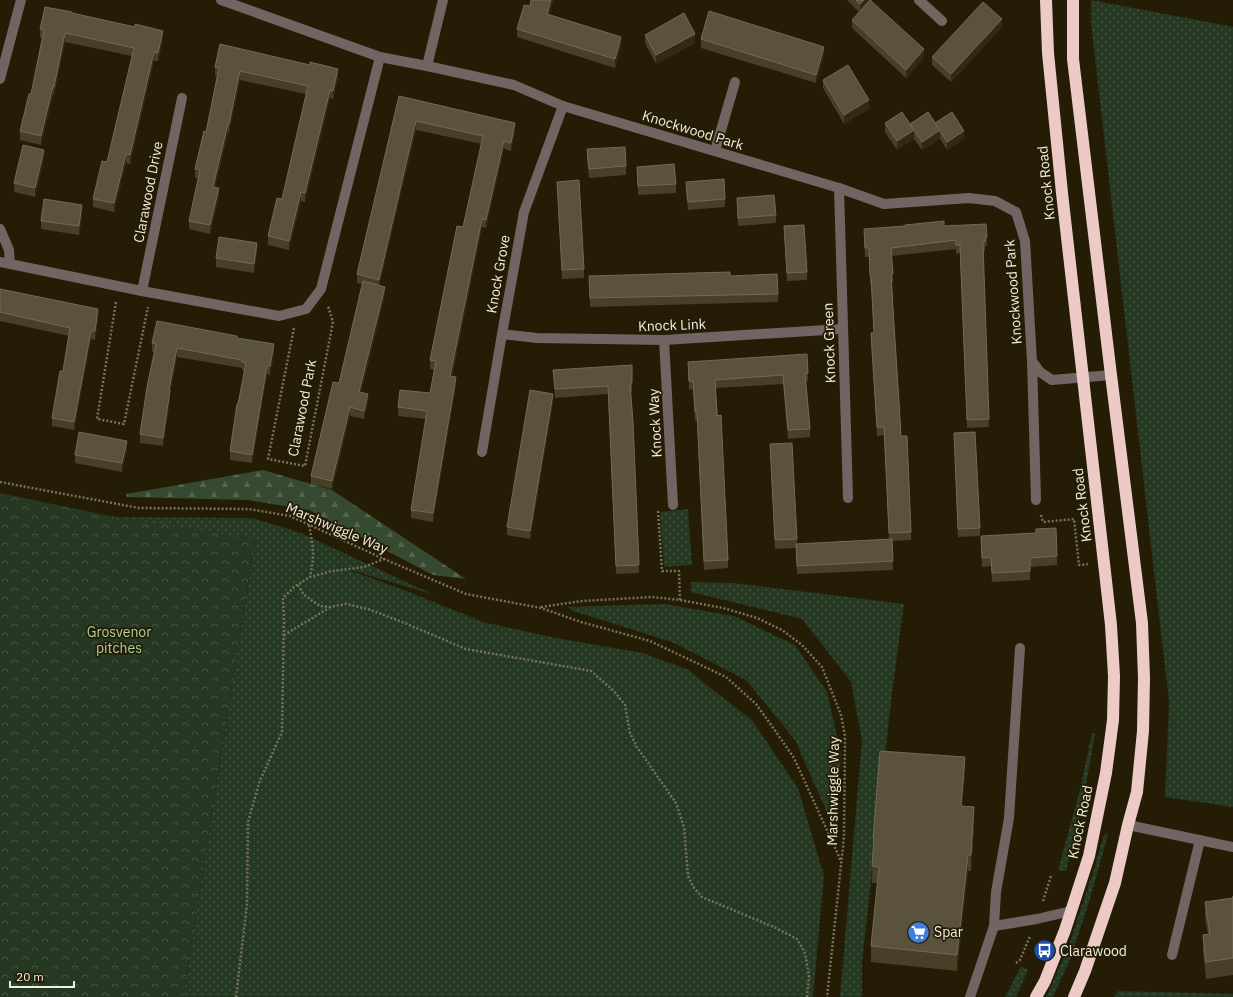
<svg xmlns="http://www.w3.org/2000/svg" width="1233" height="997" font-family="'IBM Plex Sans',sans-serif">
  <style>
    .grass { fill: url(#grass-dots) }
    .forest { fill: url(#forest-firs) }
    .park { fill: url(#park-crowns) }
    .lines { fill: none; stroke-linecap: round; stroke-linejoin: round }
    .path { stroke: #79715e; stroke-width: 2.5; stroke-dasharray: 2 2; stroke-linecap: butt }
    .minor { stroke: #726463; stroke-width: 10 }
    .highway { stroke: #edcac6; stroke-width: 12 }
    .wall { fill: #483f29 }
    .shaded-wall { fill: #322912 }
    .building { fill: #5a523c; stroke: #726a56 }
    .labels { text-anchor: middle; stroke-width: 3.5; stroke-linejoin: round; paint-order: stroke }
    .street-label { font-size: 14px; fill: #f4eee0; stroke: #241c04 }
    .park-label { font-size: 14px; fill: #a8d1a0; stroke: #241c04 }
    .poi-label { font-size: 14px; fill: #f4eee0; stroke: #241c04; text-anchor: start }
  </style>
  <defs>
    <pattern id="grass-dots" width="8" height="8" patternUnits="userSpaceOnUse"><rect width="8" height="8" fill="#253821"/><path d="M2 2h.1M6 6h.1" fill="none" stroke="#455541" stroke-width="1.8" stroke-linecap="round"/></pattern>
    <pattern id="forest-firs" width="22" height="20" patternUnits="userSpaceOnUse"><rect width="22" height="20" fill="#354a31"/><path d="M5 1l3.5 6h-7zM16 11l3.5 6h-7z" fill="#53644f"/></pattern>
    <pattern id="park-crowns" width="20" height="18" patternUnits="userSpaceOnUse"><rect width="20" height="18" fill="#253821"/><path d="M2 6a3 3 0 1 1 6 0M12 15a3 3 0 1 1 6 0" fill="none" stroke="#455541"/></pattern>
  </defs>
  <rect width="100%" height="100%" fill="#241c04"/>
  <g class="grass">
    <path d="M1091,0L1229,26L1233,27V807L1165,797L1169,702L1091,23Z"/>
    <path d="M688,509L692,565L664,567L660,512Z"/>
    <path d="M115,517L252,518L301,533L434,595L335,565L404,590L483,622L556,638L643,653L689,670L708,686L752,720L798,788L824,876L813,997H183L255,540Z"/>
    <path d="M691,582L734,583L904,604L892,693L862,962V997H840L862,740L851,682L802,619L691,592Z"/>
    <path d="M664,604L734,616L795,645L827,692L841,753L837,825L833,826L795,740L746,680L672,642L573,611L567,607Z"/>
    <path d="M1092,733L1095,734L1081,813L1066,871L1058,870L1080,790Z"/>
    <path d="M1104,834L1108,835L1089,902L1069,962L1053,997H1046L1068,948L1095,866Z"/>
    <path d="M1021,966L1028,970L1016,997H1005Z"/>
    <path d="M1118,991L1233,994V997H1114Z"/>
  </g>
  <path class="forest" d="M263,470L332,490L466,579L433,575L309,510L248,500L127,497L126,494Z"/>
  <path class="park" d="M0,493L115,517L255,539L183,997H0Z"/>
  <g class="lines">
    <g class="path">
      <path d="M116,302L97,419L124,424L148,307"/>
      <path d="M294,328L268,459L305,466L333,322L328,306"/>
      <path d="M0,482L139,508L249,509L290,516L384,559L466,594L541,608L581,622L650,641L726,677L756,704L774,729L794,758L841,861"/>
      <path d="M658,511L662,571H679L680,600"/>
      <path d="M1041,515L1043,522L1074,519L1079,565L1088,564"/>
      <path d="M309,525C313,545 315,556 310,576"/>
      <path d="M298,585L304,595L320,606L330,607L346,604L368,609L402,622L466,649L591,671L614,691L625,705L630,733L637,747L676,803L684,827L688,876L694,888L702,897L776,928L797,939L805,953L809,976L807,997"/>
      <path d="M541,607L582,601L652,597L680,600L723,608L757,618L782,630L802,645L822,667L841,715L845,736L844,837L827,997"/>
      <path d="M284,635L329,608"/>
      <path d="M1043,901L1051,876"/>
      <path d="M1016,963L1020,960L1030,936"/>
      <path d="M236,997L247,904L248,822L259,783L282,732L284,619L283,598L294,587L310,577L332,571L364,567L384,559"/>
    </g>
    <g class="minor">
      <path d="M221,0L380,57L427,66L514,85L563,106L839,188L884,204L969,198L995,201L1016,212L1025,241L1032,361L1036,500"/>
      <path d="M919,0L942,21"/>
      <path d="M427,66L443,0"/>
      <path d="M0,79L21,0"/>
      <path d="M715,151L735,82"/>
      <path d="M839,188L848,498"/>
      <path d="M0,229L9,250L10,264"/>
      <path d="M0,262L142,291L279,316L306,309L321,289L380,57"/>
      <path d="M142,291L182,98"/>
      <path d="M502,334L537,338L664,340L842,329"/>
      <path d="M664,340L673,505"/>
      <path d="M1032,361L1040,372L1052,380L1111,375"/>
      <path d="M482,452L502,334L524,212L563,106"/>
      <path d="M1128,825L1233,847"/>
      <path d="M994,926L1037,919L1071,911"/>
      <path d="M1172,955L1200,840"/>
      <path d="M970,997L994,926L996,892L1009,818L1020,648"/>
    </g>
    <g class="highway">
      <path d="M1073,0V59L1111,375L1142,623L1144,678L1143,731L1137,792L1128,825L1115,883L1085,971L1074,997"/>
      <path d="M1036,997L1045,981L1065,930L1089,856L1106,773L1113,720L1114,676L1111,625L1062,193L1048,53L1046,0"/>
    </g>
  </g>
  <g class="wall">
    <path d="M847,0H872L871,1L924,58L906,78L852,28V20L859,12Z"/>
    <path d="M72,13L163,40L158,61H154L130,164L126,163L114,212L93,207V199L107,162L132,56L65,42L54,95H53L41,145L20,140V131L31,94L42,38H40V29Z"/>
    <path d="M549,15L621,46L615,68L517,37V29Z"/>
    <path d="M1002,27L951,82L932,65V57Z"/>
    <path d="M645,35L695,43L656,64L645,43Z"/>
    <path d="M701,39L824,55L816,83L701,48Z"/>
    <path d="M215,67L338,78L333,99L330,98L305,202L301,201L289,250L268,245V236L282,199L306,94L240,80L229,133H228L215,187L219,196L210,234L189,229V221L199,178H195V169L206,132L217,76L215,75Z"/>
    <path d="M823,80L869,109L844,124L823,88Z"/>
    <path d="M399,96L515,132L511,151L504,149L486,228L482,227L452,376L456,385L433,522L411,518V510L426,419L398,416V407L430,393L434,370L430,369V360L463,227L482,144L416,130L379,285L385,295L361,393L368,403L364,419L350,416L332,489L311,484V476L339,383L362,284L357,283V274Z"/>
    <path d="M885,123L910,124L935,123L964,139L947,150L940,139L922,150L914,139L897,150L885,132Z"/>
    <path d="M587,149L626,166V175L589,178L587,158Z"/>
    <path d="M44,159L35,197L14,192V183Z"/>
    <path d="M637,167L676,184V193L638,195Z"/>
    <path d="M557,182L584,269V278L562,279Z"/>
    <path d="M686,182L725,199V207L688,210L686,191Z"/>
    <path d="M737,198L776,215V223L738,226Z"/>
    <path d="M82,214L79,235L41,229V221Z"/>
    <path d="M784,226L807,272V280L787,281Z"/>
    <path d="M944,226L987,237V246H985V251H983L989,427L967,428L960,253L956,254V249L891,256L893,274V282L892,283L893,309L901,436L911,532V540L892,541L893,570L797,574L796,548L775,549L770,444L797,539V544L889,539L884,435L877,436L871,341V333H874L871,284H870L869,257H865L864,229Z"/>
    <path d="M257,251L254,273L216,267V258Z"/>
    <path d="M589,276H730L778,294V302L590,307Z"/>
    <path d="M0,289L98,318L95,340L91,339L74,430L52,426V418L63,371L69,336L0,321Z"/>
    <path d="M237,338L274,353L270,375L267,374L252,463L230,460V451L244,371L242,370V368L177,357L170,393V399L163,446L140,443V434L155,352H152V343Z"/>
    <path d="M688,362L808,373V381H806L810,429V437L788,439L783,384L716,388L728,560V568L704,570L697,421H695L693,389L689,390Z"/>
    <path d="M553,370L632,383V392H631L639,573L616,574L608,394L555,398Z"/>
    <path d="M553,403L530,539L507,535V527Z"/>
    <path d="M954,433L980,528V536L958,537Z"/>
    <path d="M127,449L122,472L75,463V455Z"/>
    <path d="M1036,533L1057,556V565L1030,567V580L992,582L991,566L982,567L981,536Z"/>
    <path d="M965,773L962,806L974,823L971,871H968L957,971L871,962V946L877,883H872L873,838Z"/>
    <path d="M1233,896V975L1206,979L1203,952V935L1208,934L1205,918V902L1233,898Z"/>
  </g>
  <g class="shaded-wall">
    <path d="M551,0H554L547,23V14Z"/>
    <path d="M864,0H872L860,12V4Z"/>
    <path d="M1002,19V27L951,82V74Z"/>
    <path d="M163,31V40L158,61V53Z"/>
    <path d="M65,33V42L54,95V87Z"/>
    <path d="M695,34V43L656,64V55Z"/>
    <path d="M621,37V46L615,68V59Z"/>
    <path d="M824,47V55L816,83V75Z"/>
    <path d="M924,49V58L906,78V70Z"/>
    <path d="M154,52V61L130,164V155Z"/>
    <path d="M338,69V78L333,99V91Z"/>
    <path d="M240,71V80L229,133V124Z"/>
    <path d="M53,86V95L41,145V136Z"/>
    <path d="M330,90V98L305,202V193Z"/>
    <path d="M869,100V109L844,124V115Z"/>
    <path d="M416,121V130L379,288V280Z"/>
    <path d="M515,123V132L511,151V143Z"/>
    <path d="M228,124V133L213,195V187Z"/>
    <path d="M914,130V139L897,150V141Z"/>
    <path d="M940,130V139L922,150V142Z"/>
    <path d="M964,131V139L947,150V142Z"/>
    <path d="M504,141V149L486,228V220Z"/>
    <path d="M44,150V159L35,197V188Z"/>
    <path d="M126,154V163L114,212V203Z"/>
    <path d="M219,188V196L210,234V225Z"/>
    <path d="M301,192V201L289,250V241Z"/>
    <path d="M82,205V214L79,235V226Z"/>
    <path d="M482,219V227L450,384V376Z"/>
    <path d="M257,243V251L254,273V264Z"/>
    <path d="M385,287V295L359,401V392Z"/>
    <path d="M98,309V318L95,340V331Z"/>
    <path d="M91,331V339L74,430V422Z"/>
    <path d="M274,344V353L270,375V366Z"/>
    <path d="M177,348V357L170,393V399L163,446V438L169,390Z"/>
    <path d="M267,366V374L252,463V455Z"/>
    <path d="M456,377V385L433,522V513Z"/>
    <path d="M368,394V403L364,419V411Z"/>
    <path d="M553,394V403L530,539V531Z"/>
    <path d="M350,407V416L332,489V481Z"/>
    <path d="M127,441V449L122,472V463Z"/>
    <path d="M965,757V773L961,822V806Z"/>
    <path d="M974,807V823L971,871V855Z"/>
    <path d="M968,855V871L957,971V955Z"/>
  </g>
  <g class="building">
    <path d="M531,0H551L547,14L621,37L615,59L517,29L524,5L530,6Z"/>
    <path d="M856,0H864L860,4Z"/>
    <path d="M870,0L924,49L906,70L852,20Z"/>
    <path d="M983,2L1002,19L951,74L932,57Z"/>
    <path d="M45,7L72,12V13L135,27V24L163,31L158,53L154,52L130,155L126,154L114,203L93,199L102,161L107,162L134,48L65,33L54,87L53,86L41,136L20,131L29,94H31L44,30L40,29Z"/>
    <path d="M709,11L824,47L816,75L701,39Z"/>
    <path d="M684,13L695,34L656,55L645,35Z"/>
    <path d="M220,44L310,65V62L338,69L333,91L330,90L305,193L301,192L289,241L268,236L277,198L282,199L308,86L240,71L229,124H228L213,187L219,188L210,225L189,221L200,170L195,169L204,131L206,132L219,68L215,67Z"/>
    <path d="M848,65L869,100L844,115L823,80Z"/>
    <path d="M399,96L515,123L511,143L504,141L486,220L482,219L450,376L456,377L433,513L411,510L427,411L398,407L400,390L430,393L436,361L430,360L457,226L463,227L483,136L416,121L379,280L357,274Z"/>
    <path d="M902,112L914,130L897,141L885,123Z"/>
    <path d="M928,112L940,130L922,142L910,124Z"/>
    <path d="M952,112L964,131L947,142L935,123Z"/>
    <path d="M23,145L44,150L35,188L14,183Z"/>
    <path d="M625,147L626,166L589,169L587,149Z"/>
    <path d="M674,164L676,184L638,186L637,167Z"/>
    <path d="M724,179L725,199L688,202L686,182Z"/>
    <path d="M579,180L584,269L562,270L557,182Z"/>
    <path d="M774,195L776,215L738,218L737,198Z"/>
    <path d="M44,199L82,205L79,226L41,221Z"/>
    <path d="M944,221V226L986,224L987,237H985V242H983L989,419L967,420L960,245H956V240L891,248L893,274H891L893,309L899,402L901,436H907L911,532L889,533L884,427H877L871,333H874L871,275H870L869,248H865L864,229L905,226V225Z"/>
    <path d="M804,225L807,272L787,273L784,226Z"/>
    <path d="M219,237L257,243L254,264L216,258Z"/>
    <path d="M730,272V276L777,274L778,294L590,298L589,276Z"/>
    <path d="M363,281L385,287L359,392L368,394L364,411L350,407L332,481L311,476L333,382L339,383Z"/>
    <path d="M0,289L98,309L95,331H91L74,422L52,418L60,371H63L70,328L0,312Z"/>
    <path d="M157,321L237,336V338L274,344L270,366H267L252,455L230,451L237,404H238L246,363L242,362V360L177,348L169,390H170L163,438L140,434L147,387L156,344L152,343Z"/>
    <path d="M807,354L808,373H805L810,429L788,430L783,375L715,380L717,416L721,415L728,560L704,561L697,412H695L693,381H689L688,362Z"/>
    <path d="M632,365V383L630,384L633,422L639,565L616,566L608,386L555,389L553,370Z"/>
    <path d="M530,390L553,394L530,531L507,527Z"/>
    <path d="M79,432L127,441L122,463L75,455Z"/>
    <path d="M975,432L980,528L958,529L954,433Z"/>
    <path d="M792,443L797,539L775,540L770,444Z"/>
    <path d="M1056,528L1057,556L1030,558V571L992,573L991,557L982,558L981,536L1036,533V529Z"/>
    <path d="M892,539L893,561L797,566L796,544Z"/>
    <path d="M880,751L965,757L961,806L974,807L971,855H968L957,955L871,946L879,867L872,866L874,838H873Z"/>
    <path d="M1233,896V958L1206,962L1203,935L1210,934L1205,902L1233,898Z"/>
  </g>
  <defs>
    <symbol id="supermarket-disc" viewBox="-11 -11 22 22"><circle r="9.5" fill="#3f7fe0" stroke="#241c04"/><path d="M-6-5.5h2.5l.6 2H6L4.5 2H-2.5L-4.4-4H-6ZM-1.5 3.2a1.3 1.3 0 1 0 .1 0ZM3 3.2a1.3 1.3 0 1 0 .1 0Z" fill="#fff"/></symbol>
    <symbol id="bus-disc" viewBox="-11 -11 22 22"><circle r="9.5" fill="#1a4fb4" stroke="#241c04"/><path d="M-5-6H5V4H4V6H2V4H-2V6H-4V4H-5ZM-3.5-4V0h7V-4ZM-3.5 1.2v1.5H-2V1.2ZM2 1.2v1.5H3.5V1.2Z" fill="#fff"/></symbol>
  </defs>
  <g fill-rule="evenodd">
    <use href="#supermarket-disc" x="906" y="920" width="25" height="25"/>
    <use href="#bus-disc" x="1032" y="938" width="25" height="25"/>
  </g>
  <g class="labels">
    <g class="street-label">
      <text transform="translate(693 130) rotate(17)" y="5">Knockwood Park</text>
      <text transform="translate(1046 183) rotate(-96)" y="5">Knock Road</text>
      <text transform="translate(148 192) rotate(-79)" y="5">Clarawood Drive</text>
      <text transform="translate(498 274) rotate(-80)" y="5">Knock Grove</text>
      <text transform="translate(1013 292) rotate(-94)" y="5">Knockwood Park</text>
      <text transform="translate(672 325) rotate(-2)" y="5">Knock Link</text>
      <text transform="translate(829 343) rotate(-92)" y="5">Knock Green</text>
      <text transform="translate(302 408) rotate(-79)" y="5">Clarawood Park</text>
      <text transform="translate(655 423) rotate(-93)" y="5">Knock Way</text>
      <text transform="translate(1082 505) rotate(-97)" y="5">Knock Road</text>
      <text transform="translate(337 528) rotate(23)" y="5">Marshwiggle Way</text>
      <text transform="translate(833 791) rotate(-89)" y="5">Marshwiggle Way</text>
      <text transform="translate(1080 822) rotate(-78)" y="5">Knock Road</text>
    </g>
    <g class="park-label">
      <text x="119" y="637">Grosvenor<tspan x="119" dy="16">pitches</tspan></text>
    </g>
    <g class="poi-label">
      <text x="934" y="937">Spar</text>
      <text x="1060" y="956">Clarawood</text>
    </g>
  </g>
  <path d="M10 981v6h64v-6" fill="none" stroke="#f4eee0" stroke-width="2"/>
  <text x="16" y="981" font-size="12" fill="#f4eee0" stroke="#241c04" stroke-width="3" paint-order="stroke">20 m</text>
</svg>
